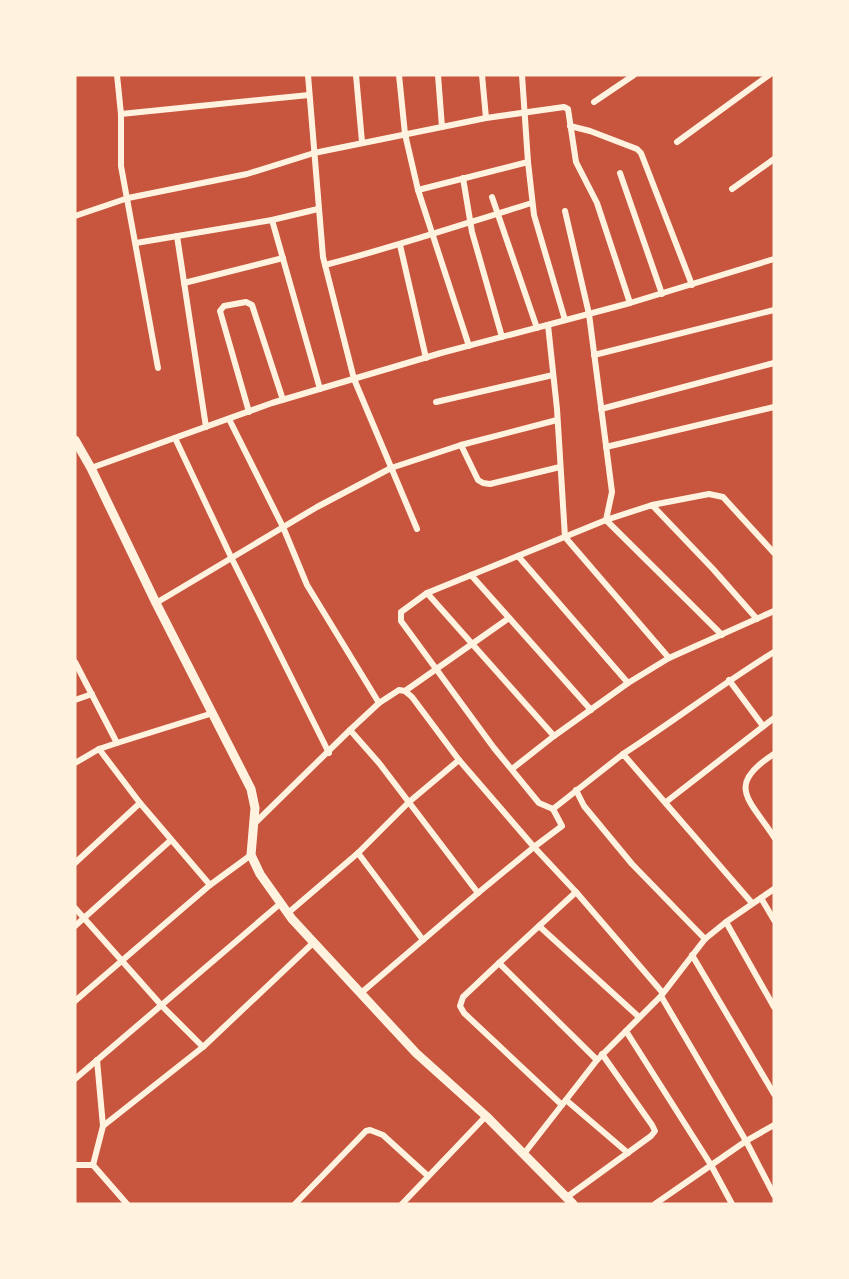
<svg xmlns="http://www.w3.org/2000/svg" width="849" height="1279" font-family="'Asap Condensed',sans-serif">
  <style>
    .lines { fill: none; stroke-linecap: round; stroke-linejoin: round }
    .minor { stroke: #fff3e0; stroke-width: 6 }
    .tertiary { stroke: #fff3e0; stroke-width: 9 }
  </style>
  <rect width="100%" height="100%" fill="#c8553d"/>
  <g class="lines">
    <g class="minor">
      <path d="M117,75L121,114V166L158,368"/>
      <path d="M308,75L323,257L354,379L417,529"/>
      <path d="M356,75L362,142"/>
      <path d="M399,75L405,134L418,190"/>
      <path d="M438,75L442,127"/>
      <path d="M482,75L486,118"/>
      <path d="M522,75L528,162"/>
      <path d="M594,102L634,75"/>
      <path d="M121,114L309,95"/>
      <path d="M570,126L590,131L637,149L641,153L692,285"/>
      <path d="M677,142L769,75"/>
      <path d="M620,173L662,294"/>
      <path d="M463,178L472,232L502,337"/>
      <path d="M732,189L774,159"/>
      <path d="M492,197L537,328"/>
      <path d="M75,216L128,198L247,174L314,153L486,118L564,107L568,109L576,162L597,203L630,303"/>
      <path d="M272,220L320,389"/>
      <path d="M177,236L206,427"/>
      <path d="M136,243L272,220L318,209"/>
      <path d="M400,245L426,358"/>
      <path d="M325,265C395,247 463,224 532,203"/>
      <path d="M184,283L283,258"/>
      <path d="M548,325L557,409L565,537L669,658"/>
      <path d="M469,346L418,190L528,162L534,215L565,320"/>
      <path d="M594,355L774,310"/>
      <path d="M436,402L553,375"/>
      <path d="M601,409L774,363"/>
      <path d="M249,412L220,311L224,306L246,302L252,305L283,400"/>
      <path d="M229,419L283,527L307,585L379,703"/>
      <path d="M175,438L231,557L329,753"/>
      <path d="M461,445L478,480L483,483L490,484L560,467"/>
      <path d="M606,447L774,407"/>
      <path d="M91,468L272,403L441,353L630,303L774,259"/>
      <path d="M652,505L709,494L723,497L774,553"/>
      <path d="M518,556L628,683"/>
      <path d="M471,575L591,710"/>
      <path d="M427,593L554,736"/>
      <path d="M156,603L317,507L391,468L461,445L557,420"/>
      <path d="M722,635L606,520L652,505L713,569L757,619"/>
      <path d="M75,662L117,743L213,713"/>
      <path d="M729,680L763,726"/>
      <path d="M405,691L509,618"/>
      <path d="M75,700L92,694"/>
      <path d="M350,730L379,763L478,893"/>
      <path d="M99,749L140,803L210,885L251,855"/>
      <path d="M623,754C674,721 722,684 774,652"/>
      <path d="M774,754C725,785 749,799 774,837"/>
      <path d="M75,763L99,749L117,743"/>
      <path d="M512,769L554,736L628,683L669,658L774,611"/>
      <path d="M576,790L584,806L632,864L705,939"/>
      <path d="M666,802L774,718"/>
      <path d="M553,809L539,803L494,748L401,621V612L427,593L606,520L612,492L589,314L565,211"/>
      <path d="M254,824L350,730L379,703L399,690L405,691L412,697L459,760L534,847L478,893L361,993"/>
      <path d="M358,853L423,940"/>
      <path d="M75,863L140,803"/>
      <path d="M761,898L774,920"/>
      <path d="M75,908L162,1006L203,1047"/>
      <path d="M288,913L358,853L409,802L459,760"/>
      <path d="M726,922L774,1007"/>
      <path d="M75,926L171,840"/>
      <path d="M539,926L576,892"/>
      <path d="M692,955L774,1094"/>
      <path d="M499,963L539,926L639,1017"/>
      <path d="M662,992L576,892L534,847L562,826L553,809L623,754L752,903"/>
      <path d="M661,996L746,1141L774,1195"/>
      <path d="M75,1001L210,885"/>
      <path d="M626,1031L711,1165L732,1204"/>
      <path d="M75,1079L281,903"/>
      <path d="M566,1100L628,1153"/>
      <path d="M562,1105L464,1013L460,1006L463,997L499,963L597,1060"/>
      <path d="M103,1126L203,1047L314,942"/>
      <path d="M523,1155L597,1060L661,996L705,939L726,922L774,889"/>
      <path d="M75,1165H93L127,1204"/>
      <path d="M93,1165L103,1126L97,1060"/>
      <path d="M567,1197L651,1136L655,1131L652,1125L602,1054"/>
      <path d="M295,1204L366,1131L370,1130L383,1135L428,1176"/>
      <path d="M402,1204L486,1116"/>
      <path d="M655,1204L746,1141L774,1125"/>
    </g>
    <path class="tertiary" d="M75,440L91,468L156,603L251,789L255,808L251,855L260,874L292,919L416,1053L486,1116L573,1204"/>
  </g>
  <rect width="849" height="1279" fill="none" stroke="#fff3e0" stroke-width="153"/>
</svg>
